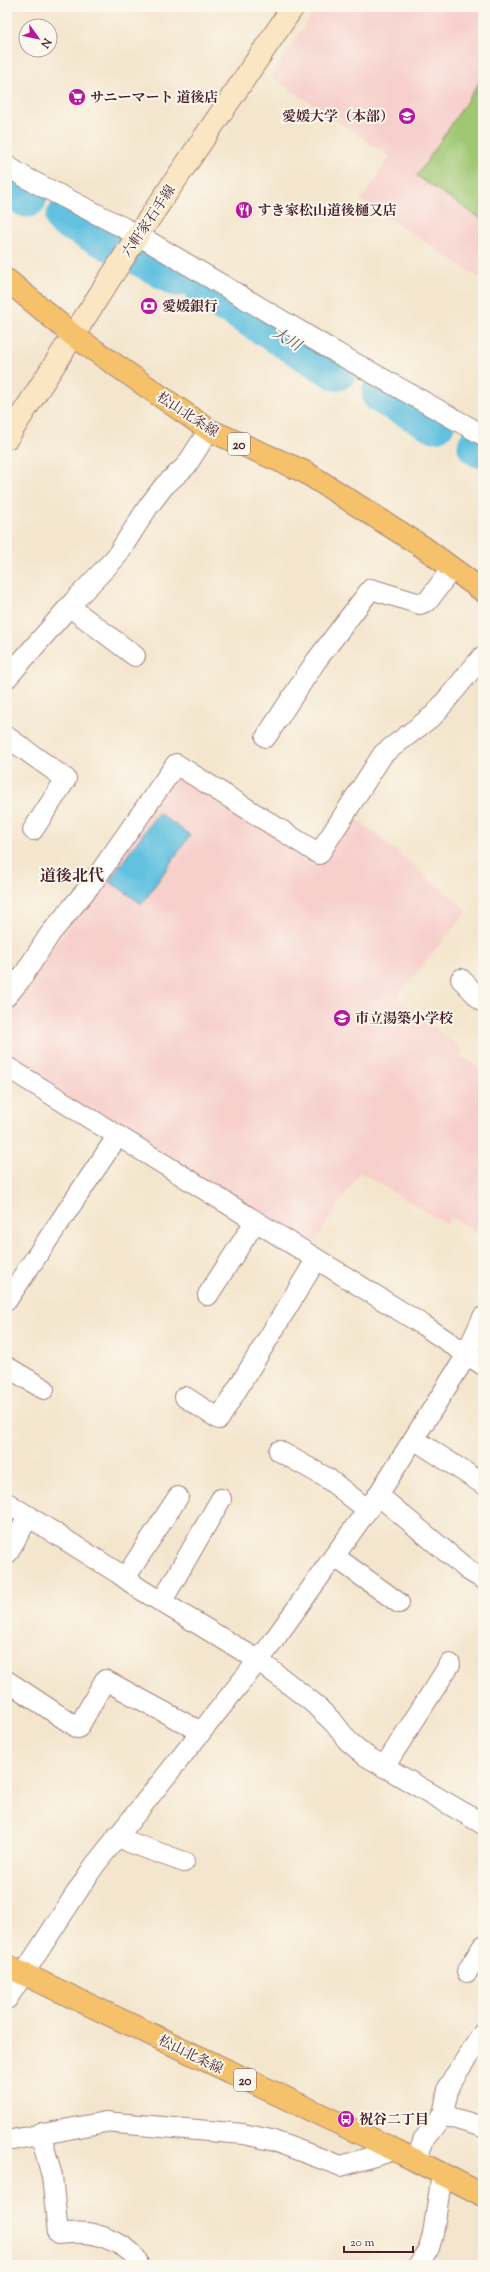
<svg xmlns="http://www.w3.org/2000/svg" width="490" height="2272" font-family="'Sorts Mill Goudy','Noto Serif JP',serif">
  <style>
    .built { fill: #f7d0cc }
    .green { fill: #9fc873; stroke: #74744f }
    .water { fill: #62c1e0; stroke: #567086 }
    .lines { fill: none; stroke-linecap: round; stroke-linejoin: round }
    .river { stroke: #62c1e0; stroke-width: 41 }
    .street-casing { stroke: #9f827c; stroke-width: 22 }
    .secondary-casing { stroke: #9f827c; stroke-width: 24 }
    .primary-casing { stroke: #9f827c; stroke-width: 24 }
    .street { stroke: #fff; stroke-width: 20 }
    .secondary { stroke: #fbe6c4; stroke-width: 22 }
    .primary { stroke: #f5c16b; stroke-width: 22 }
    .labels { text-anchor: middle; stroke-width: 4; stroke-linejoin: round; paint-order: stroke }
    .shield { fill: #fbf7ec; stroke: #7f6065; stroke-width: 1 }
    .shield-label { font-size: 13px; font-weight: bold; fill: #4a1f2b }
    .poi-label { font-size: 14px; font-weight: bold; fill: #4a1f2b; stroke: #fbf7ec; text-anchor: start }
    .street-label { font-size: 14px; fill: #4a1f2b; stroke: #fbf7ec }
    .water-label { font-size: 15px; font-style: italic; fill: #52586a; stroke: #fbf7ec }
    .quarter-label { font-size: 16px; font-weight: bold; fill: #4a1f2b; stroke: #fbf7ec }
  </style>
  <rect width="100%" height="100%" fill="#fbf7ec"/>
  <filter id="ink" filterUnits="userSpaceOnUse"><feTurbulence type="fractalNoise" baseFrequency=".025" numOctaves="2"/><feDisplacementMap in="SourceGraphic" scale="8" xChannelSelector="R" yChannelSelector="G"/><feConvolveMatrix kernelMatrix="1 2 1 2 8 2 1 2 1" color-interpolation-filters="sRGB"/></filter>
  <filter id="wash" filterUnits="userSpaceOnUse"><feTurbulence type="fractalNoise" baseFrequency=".012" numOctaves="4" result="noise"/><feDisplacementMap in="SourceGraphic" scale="16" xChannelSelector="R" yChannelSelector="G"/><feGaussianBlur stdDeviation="0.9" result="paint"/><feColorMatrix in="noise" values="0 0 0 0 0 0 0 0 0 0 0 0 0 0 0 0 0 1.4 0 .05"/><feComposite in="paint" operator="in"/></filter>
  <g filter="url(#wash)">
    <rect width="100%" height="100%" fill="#f4e6ce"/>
    <g class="built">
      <path d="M317,7H483V280L361,200L390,157L271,76Z"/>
      <path d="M183,771L321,861L353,815L468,911L396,997L464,1051L461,1056L483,1070V1237L451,1217L446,1224L360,1172L310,1249L7,1061V1019L58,941L173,777Z"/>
    </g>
    <path class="green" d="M483,77V220L417,176Z"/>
    <path class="water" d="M158,813L190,835L142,904L109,881Z"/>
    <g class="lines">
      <g class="river">
        <path d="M7,187L27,197"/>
        <path d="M66,218L111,241"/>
        <path d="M143,257L177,276"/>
        <path d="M206,292L227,303"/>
        <path d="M238,309L337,370"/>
        <path d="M382,394L403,405"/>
        <path d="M412,410L435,422"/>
        <path d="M478,446L483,448"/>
      </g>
    </g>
  </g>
  <g filter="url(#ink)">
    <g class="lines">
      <defs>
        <g id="street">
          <path d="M7,166L28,179L138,235L335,352L483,435"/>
          <path d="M70,607L135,656"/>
          <path d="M7,678L74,601L116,557L148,507L164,486L186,466L209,430"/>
          <path d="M7,737L66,779L33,830"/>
          <path d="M266,737L316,661L371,589L420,604L428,601L452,568"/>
          <path d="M461,979L483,1002"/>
          <path d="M7,996L21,979L50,934L93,882L176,764L319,854L383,754L434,715L482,657"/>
          <path d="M7,1067L423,1325L483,1365"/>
          <path d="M208,1295L255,1222"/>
          <path d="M7,1300L117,1137"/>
          <path d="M7,1367L44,1389"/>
          <path d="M185,1397L219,1419L316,1260"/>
          <path d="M414,1439L483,1484"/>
          <path d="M279,1451L327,1478L368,1510"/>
          <path d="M378,1495L468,1570L483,1579"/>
          <path d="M7,1503L118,1573L140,1589L258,1660L312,1702L334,1723L348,1741L366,1756L483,1824"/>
          <path d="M7,1554L29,1516"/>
          <path d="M334,1556L399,1603"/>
          <path d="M125,1578L178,1497"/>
          <path d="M162,1601L221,1499"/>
          <path d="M7,1681L78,1728L105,1680L201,1732"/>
          <path d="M384,1767L450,1664"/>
          <path d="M118,1835L129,1842L184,1862"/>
          <path d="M467,1972L483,1946"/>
          <path d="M7,1999L94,1866L269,1647L378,1495L463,1361L483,1317"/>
          <path d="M443,2115L449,2085L483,2033"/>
          <path d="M40,2133L52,2176L58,2234C70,2233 84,2231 96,2235C109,2238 137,2250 138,2265"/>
          <path d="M7,2141L105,2122L243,2134L271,2140L341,2166L395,2150"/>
          <path d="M416,2161L424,2139L443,2115L483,2127"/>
          <path d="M419,2265L429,2248L433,2234L442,2174"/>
        </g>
        <path id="secondary" d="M7,438L138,235L293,7"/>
        <g id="primary">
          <path d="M7,280L74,336L209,430L305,472L423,547L483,591"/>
          <path d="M7,1966L395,2150L483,2195"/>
        </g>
      </defs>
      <use href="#street" class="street-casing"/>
      <use href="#secondary" class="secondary-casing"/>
      <use href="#primary" class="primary-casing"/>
      <use href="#street" class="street"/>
      <use href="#secondary" class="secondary"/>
      <use href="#primary" class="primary"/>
    </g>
  </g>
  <defs>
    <symbol id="supermarket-disc" viewBox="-11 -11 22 22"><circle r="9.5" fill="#b5179e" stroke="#fbf7ec"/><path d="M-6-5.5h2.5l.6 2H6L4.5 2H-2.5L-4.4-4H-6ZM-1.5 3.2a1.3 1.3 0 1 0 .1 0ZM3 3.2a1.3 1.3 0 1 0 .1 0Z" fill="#fff"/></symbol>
    <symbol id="university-disc" viewBox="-11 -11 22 22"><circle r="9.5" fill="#b5179e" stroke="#fbf7ec"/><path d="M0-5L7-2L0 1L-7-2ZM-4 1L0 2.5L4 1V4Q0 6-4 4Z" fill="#fff"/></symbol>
    <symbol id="restaurant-disc" viewBox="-11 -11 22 22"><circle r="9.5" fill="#b5179e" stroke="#fbf7ec"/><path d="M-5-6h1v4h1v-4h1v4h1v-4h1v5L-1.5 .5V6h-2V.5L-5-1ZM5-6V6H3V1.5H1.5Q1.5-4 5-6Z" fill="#fff"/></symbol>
    <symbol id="bank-disc" viewBox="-11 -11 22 22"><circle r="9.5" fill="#b5179e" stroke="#fbf7ec"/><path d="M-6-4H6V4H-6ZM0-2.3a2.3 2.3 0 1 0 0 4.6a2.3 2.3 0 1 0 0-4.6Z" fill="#fff"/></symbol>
    <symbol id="school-disc" viewBox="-11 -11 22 22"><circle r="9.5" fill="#b5179e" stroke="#fbf7ec"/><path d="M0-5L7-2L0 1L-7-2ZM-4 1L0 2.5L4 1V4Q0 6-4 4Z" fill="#fff"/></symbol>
    <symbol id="bus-disc" viewBox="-11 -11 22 22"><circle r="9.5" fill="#b5179e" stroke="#fbf7ec"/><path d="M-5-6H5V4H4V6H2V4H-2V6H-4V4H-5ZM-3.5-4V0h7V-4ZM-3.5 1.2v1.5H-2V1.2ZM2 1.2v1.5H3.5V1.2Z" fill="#fff"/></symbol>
  </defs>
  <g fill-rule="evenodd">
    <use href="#supermarket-disc" x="67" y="87" width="20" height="20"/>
    <use href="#university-disc" x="397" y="106" width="20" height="20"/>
    <use href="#restaurant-disc" x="234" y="200" width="20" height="20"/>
    <use href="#bank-disc" x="139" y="296" width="20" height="20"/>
    <use href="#school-disc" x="332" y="1008" width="20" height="20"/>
    <use href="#bus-disc" x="336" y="2109" width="20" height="20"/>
  </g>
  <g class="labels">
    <g class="shield">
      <rect x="228" y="433" width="22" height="22" rx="3"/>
      <rect x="234" y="2069" width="22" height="22" rx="3"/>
    </g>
    <g class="shield-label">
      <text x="239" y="449">20</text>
      <text x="245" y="2085">20</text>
    </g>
    <g class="poi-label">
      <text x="90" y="102">サニーマート 道後店</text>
      <text x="394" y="121" text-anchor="end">愛媛大学（本部）</text>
      <text x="257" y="215">すき家松山道後樋又店</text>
      <text x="162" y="311">愛媛銀行</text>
      <text x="355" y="1023">市立湯築小学校</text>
      <text x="359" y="2124">祝谷二丁目</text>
    </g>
    <g class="street-label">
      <text transform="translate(148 221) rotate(-56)" y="5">六軒家石手線</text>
      <text transform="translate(188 414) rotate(33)" y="5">松山北条線</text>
      <text transform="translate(191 2054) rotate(26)" y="5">松山北条線</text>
    </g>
    <g class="water-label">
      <text transform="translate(287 339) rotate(31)" y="5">大川</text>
    </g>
    <g class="quarter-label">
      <text x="72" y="881">道後北代</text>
    </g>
  </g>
  <rect width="490" height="2272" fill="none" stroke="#fbf7ec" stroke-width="24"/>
  <g transform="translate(38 38) rotate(123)"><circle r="19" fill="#fbf7ec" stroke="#b4a19f"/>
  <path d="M0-3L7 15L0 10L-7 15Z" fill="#b5179e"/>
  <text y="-6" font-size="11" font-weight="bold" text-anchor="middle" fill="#4a1f2b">N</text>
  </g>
  <path d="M344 2246v6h69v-6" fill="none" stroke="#4a1f2b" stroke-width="2"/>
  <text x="350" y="2246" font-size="12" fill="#4a1f2b" stroke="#fbf7ec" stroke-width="3" paint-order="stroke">20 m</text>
</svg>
